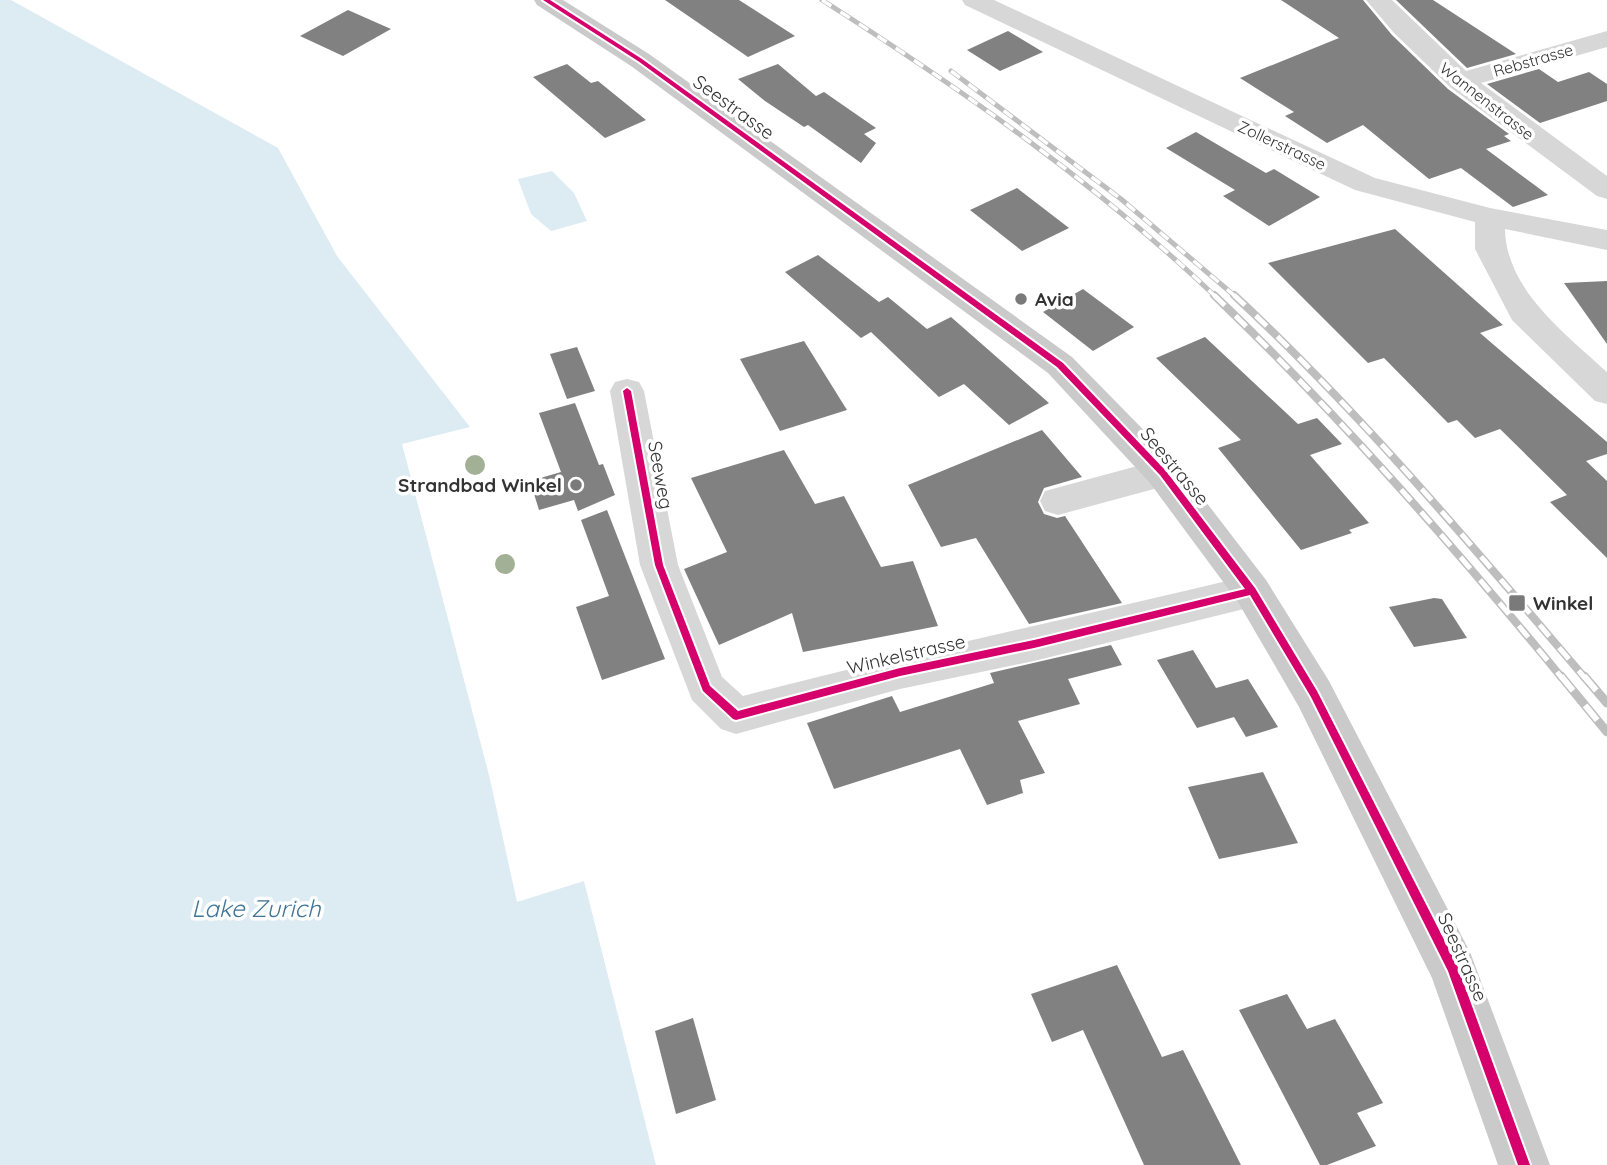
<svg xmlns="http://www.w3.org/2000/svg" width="1607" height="1165" font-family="Quicksand,sans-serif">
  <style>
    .water { fill: #ddebf3 }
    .building { fill: #818181 }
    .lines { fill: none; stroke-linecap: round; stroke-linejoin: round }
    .minor { fill: #d7d7d7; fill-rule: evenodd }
    .major { fill: #cacaca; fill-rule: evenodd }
    .rail-far2-casing { stroke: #bebebe; stroke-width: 5 }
    .rail-far1-casing { stroke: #bebebe; stroke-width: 8 }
    .rail-casing { stroke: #bebebe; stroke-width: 9 }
    .rail-far2 { stroke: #fff; stroke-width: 3.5; stroke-dasharray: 11; stroke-linecap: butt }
    .rail-far1 { stroke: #fff; stroke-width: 5; stroke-dasharray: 15; stroke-linecap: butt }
    .rail { stroke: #fff; stroke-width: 6; stroke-dasharray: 19; stroke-linecap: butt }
    .cycleway-casing { stroke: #fff; stroke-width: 4 }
    .cycleway { fill: #d6006c; fill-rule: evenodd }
    .tree { fill: #a2b095 }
    .poi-dot { fill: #7a7a7a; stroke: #fff; stroke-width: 2.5 }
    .labels { text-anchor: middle; stroke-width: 7; stroke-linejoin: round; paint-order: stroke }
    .far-street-label { font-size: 16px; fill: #333; stroke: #fff }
    .street-label { font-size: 19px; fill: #333; stroke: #fff }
    .poi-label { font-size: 19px; font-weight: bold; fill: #333; stroke: #fff; text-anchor: start }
    .near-water-label { font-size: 24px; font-style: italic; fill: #3f7597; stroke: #fff }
  </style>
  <rect width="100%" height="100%" fill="#fff"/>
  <g class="water">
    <path d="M0,0H11L278,148L337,256L470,427L402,444L489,775L517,902L584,881L656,1165H0Z"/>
    <path d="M552,171L574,193L587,221L551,231L531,214L518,179Z"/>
  </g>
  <g class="building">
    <path d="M665,0H739L795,36L748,57Z"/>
    <path d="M1281,0H1363L1392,35L1448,89L1509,134L1504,136L1511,141L1486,149L1548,195L1513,207L1461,168L1429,179L1363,125L1327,143L1285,116L1294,112L1240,78L1339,38Z"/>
    <path d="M1396,0H1433L1516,54L1467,68Z"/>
    <path d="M348,10L391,29L343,56L300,36Z"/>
    <path d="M1008,31L1043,52L1000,71L967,50Z"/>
    <path d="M567,64L591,83L598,81L646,120L605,138L533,77Z"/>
    <path d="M778,64L816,96L824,92L876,128L864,134L876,143L861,163L808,125L804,127L765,101L738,79Z"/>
    <path d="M1539,69L1558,82L1589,72L1607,84V101L1540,123L1487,84Z"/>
    <path d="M1196,132L1266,173L1274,169L1320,197L1269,226L1223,196L1235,190L1166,148Z"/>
    <path d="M1017,188L1069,228L1022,251L970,210Z"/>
    <path d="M1395,229L1503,325L1480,333L1607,442V454L1586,461L1607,481V558L1550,502L1567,495L1500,429L1475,438L1457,420L1448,423L1384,358L1368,363L1268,263Z"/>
    <path d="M818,255L879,302L888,297L927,329L951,317L1049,403L1009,425L964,384L939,397L871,332L861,338L785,272Z"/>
    <path d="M1607,281V344L1564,283Z"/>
    <path d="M1083,289L1134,327L1093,351L1043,312Z"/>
    <path d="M1205,337L1298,424L1317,418L1342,444L1310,455L1369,523L1349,530L1352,533L1301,550L1218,448L1241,440L1156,358Z"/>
    <path d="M804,341L847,410L780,431L740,359Z"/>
    <path d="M577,347L595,391L567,399L550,354Z"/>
    <path d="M575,403L599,465L603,464L615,495L578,511L574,500L539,510L530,481L561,472L539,413Z"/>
    <path d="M1042,430L1082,477L1044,488L1038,502L1044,514L1057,518L1065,516L1122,603L1029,624L976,538L941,547L908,485Z"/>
    <path d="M784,450L815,504L844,496L881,567L913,561L938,626L803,652L792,613L719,645L684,569L727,552L691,478Z"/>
    <path d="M607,510L665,659L602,680L576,607L609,596L581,520Z"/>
    <path d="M1434,598L1442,599L1467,638L1414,647L1389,607Z"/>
    <path d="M1111,645L1122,665L1068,679L1080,704L1018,721L1045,773L1020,780L1023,793L987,805L960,749L834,789L807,723L892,696L900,712L994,683L990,673Z"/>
    <path d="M1193,650L1216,688L1248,679L1278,727L1246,737L1234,717L1197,728L1157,660Z"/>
    <path d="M1263,772L1298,843L1219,859L1188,787Z"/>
    <path d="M1117,965L1162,1057L1183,1050L1241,1165H1144L1083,1030L1052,1042L1031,994Z"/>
    <path d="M1287,994L1307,1029L1335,1019L1383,1103L1357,1113L1376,1146L1327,1165H1320L1239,1010Z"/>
    <path d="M693,1018L716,1100L676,1114L655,1031Z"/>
  </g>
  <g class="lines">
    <g class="minor">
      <path d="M962,0H994L1375,178L1490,208L1607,230V250L1505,229C1506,290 1566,334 1607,372V404L1595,401L1512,320L1475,249V222L1355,190L965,5Z"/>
      <path d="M1366,0H1392L1466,71L1607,31V47L1481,83L1607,176V199L1597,196L1450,87L1394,33Z"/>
      <path d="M627,379L639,382L644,391L678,565L722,677L743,696C912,652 1082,616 1252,575L1266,580L1271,591L1266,602L1252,607L1034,661L900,689L736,734L721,729L692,700L640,565L610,391L615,382Z"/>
      <path d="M1163,459L1176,463L1181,473L1176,483L1058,515L1045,511L1040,501L1045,491Z"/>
    </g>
    <path class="major" d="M534,0H563L649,54L1072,357L1176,463L1266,580L1329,681L1470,952L1550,1165H1498L1432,978L1299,707L1238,602L1150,483L1048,373L631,66L537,5Z"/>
    <defs>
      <g id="rail-far2">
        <path d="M822,0C961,89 1096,183 1216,297"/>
        <path d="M951,71L1121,199L1236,297"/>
      </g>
      <g id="rail-far1">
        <path d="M1214,295C1339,415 1452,544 1562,678"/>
        <path d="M1234,295C1362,414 1472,546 1585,678"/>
      </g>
      <g id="rail">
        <path d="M1561,676L1607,732"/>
        <path d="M1584,676L1607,703"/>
      </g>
    </defs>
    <use href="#rail-far2" class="rail-far2-casing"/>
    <use href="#rail-far1" class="rail-far1-casing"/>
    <use href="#rail" class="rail-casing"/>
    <use href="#rail-far2" class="rail-far2"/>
    <use href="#rail-far1" class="rail-far1"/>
    <use href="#rail" class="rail"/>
    <defs>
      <path id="cycleway" d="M543,0H550L642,59L1063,363L1166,471L1255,588L1317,691L1457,965L1530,1165H1518L1448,971L1311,697L1250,595L1034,648L900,676L736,720L733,719L703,691L655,565L623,391L627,388L631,391L663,565L710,686L738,711L900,668L1034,640L1245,589L1160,475L1057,367L638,61Z"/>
    </defs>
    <use href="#cycleway" class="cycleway-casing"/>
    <use href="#cycleway" class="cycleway"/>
  </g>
  <g class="tree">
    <circle cx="475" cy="465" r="10"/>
    <circle cx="505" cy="564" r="10"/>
  </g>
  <g class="poi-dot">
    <circle cx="1021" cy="299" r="7"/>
    <circle cx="576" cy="485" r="7"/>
    <rect x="1508" y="594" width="18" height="18" rx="3.5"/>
  </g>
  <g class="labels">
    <g class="far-street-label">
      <text transform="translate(1533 60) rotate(-16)" y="6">Rebstrasse</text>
      <text transform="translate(1487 101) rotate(38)" y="6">Wannenstrasse</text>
      <text transform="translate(1282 145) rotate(25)" y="6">Zollerstrasse</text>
    </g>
    <g class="street-label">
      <text transform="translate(734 107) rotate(36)" y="7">Seestrasse</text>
      <text transform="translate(1175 466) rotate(50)" y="7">Seestrasse</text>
      <text transform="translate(661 475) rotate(80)" y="7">Seeweg</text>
      <text transform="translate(906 654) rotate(-13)" y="7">Winkelstrasse</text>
      <text transform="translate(1463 957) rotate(66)" y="7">Seestrasse</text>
    </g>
    <g class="poi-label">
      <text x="1035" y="306">Avia</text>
      <text x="562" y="492" text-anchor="end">Strandbad Winkel</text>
      <text x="1533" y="610">Winkel</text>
    </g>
    <g class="near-water-label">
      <text x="256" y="917">Lake Zurich</text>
    </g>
  </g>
</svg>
